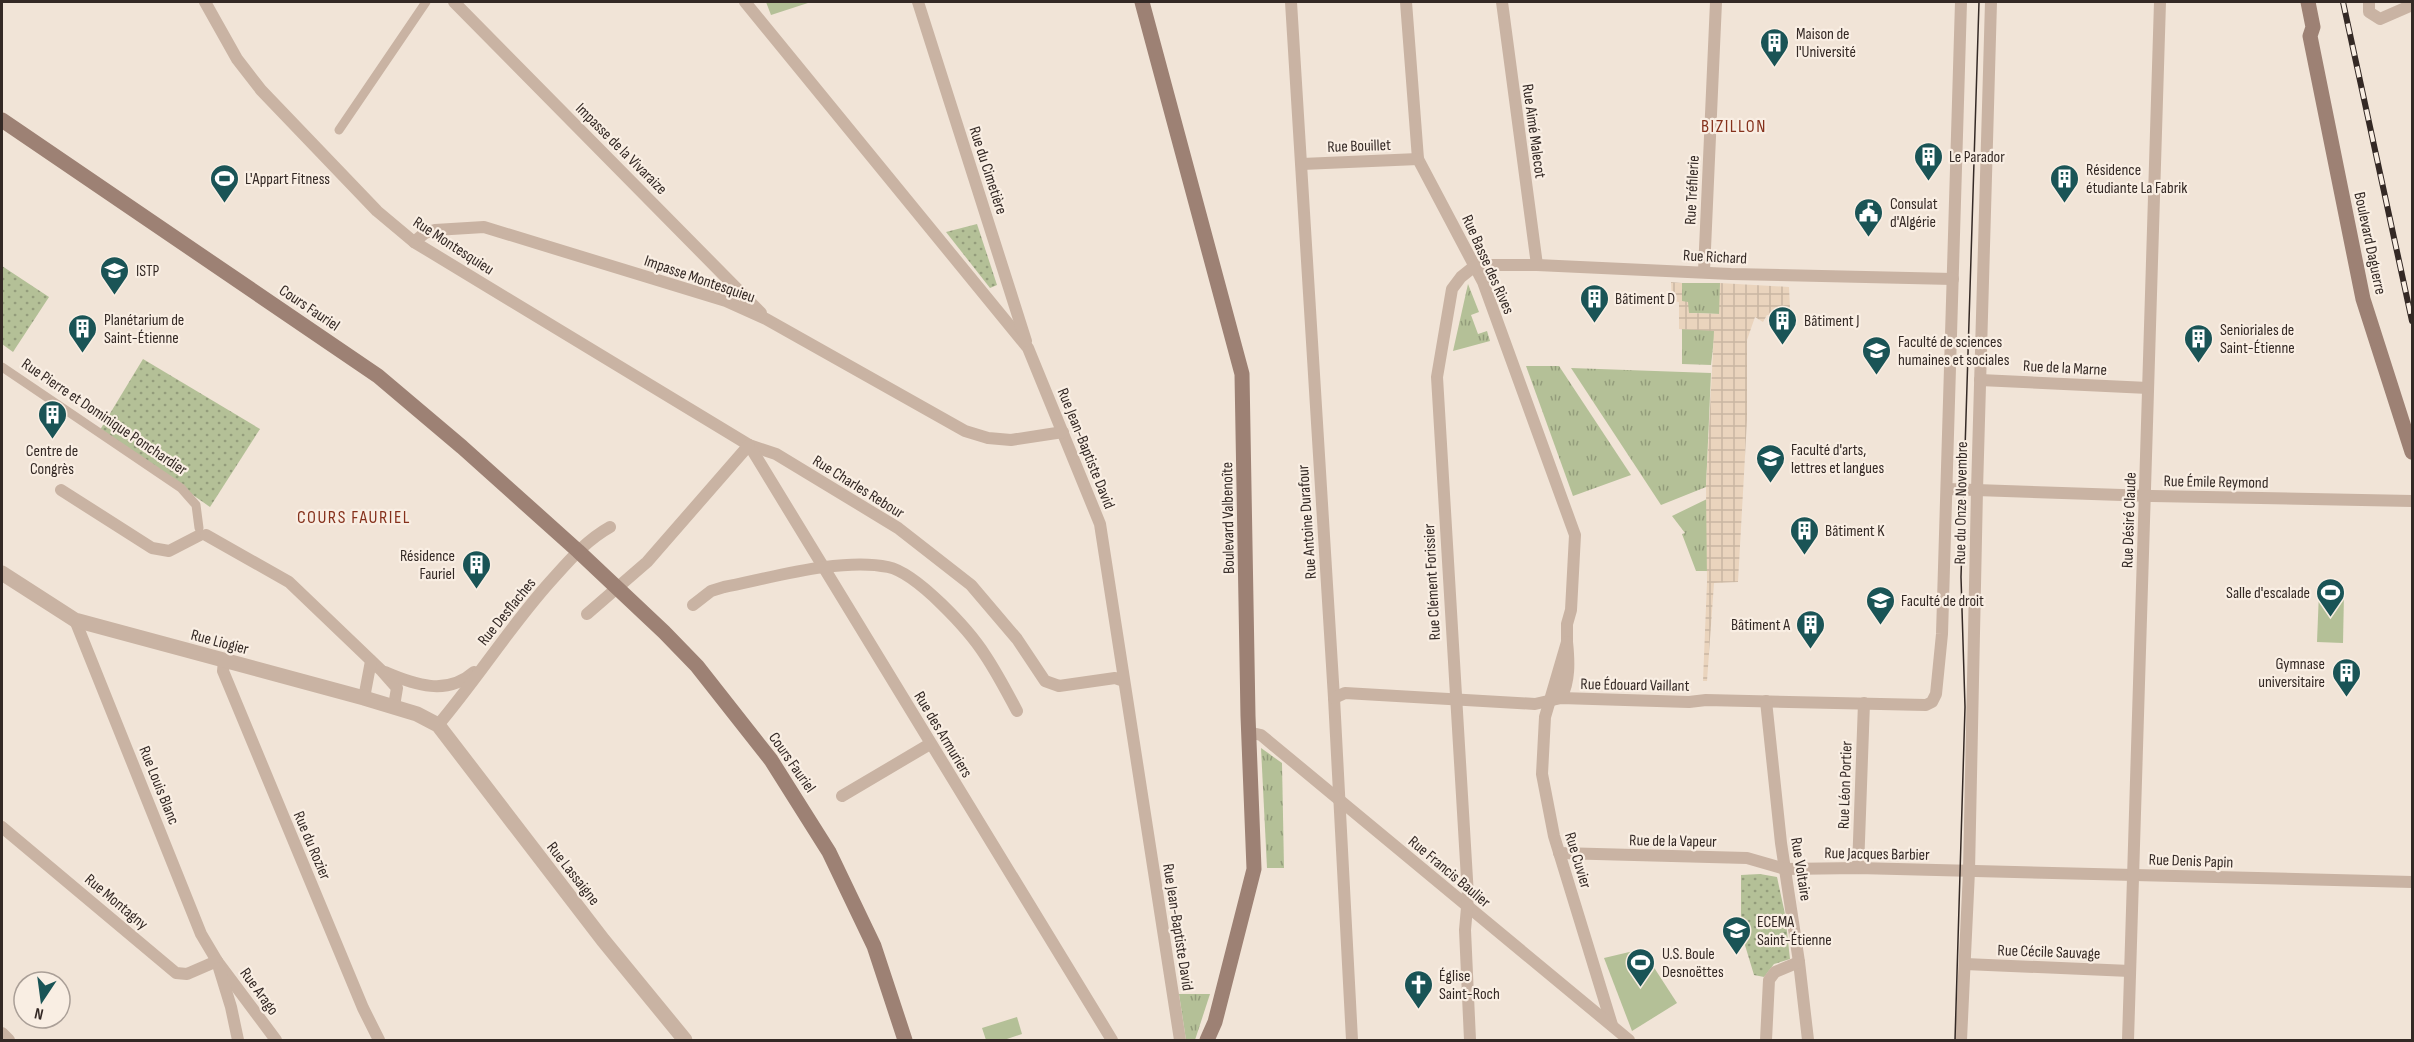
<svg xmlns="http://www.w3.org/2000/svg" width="2414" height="1042" font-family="'Sofia Sans Condensed',sans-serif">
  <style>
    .grass { fill: url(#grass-tufts) }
    .park { fill: url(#park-dots) }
    .pitch { fill: #b4c097 }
    .plaza { fill: url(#plaza-grid) }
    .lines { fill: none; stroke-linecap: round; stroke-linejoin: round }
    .pedestrian { stroke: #c9b3a3; stroke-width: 9 }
    .minor { stroke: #c9b3a3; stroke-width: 12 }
    .tertiary { stroke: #c9b3a3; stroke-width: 15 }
    .secondary { stroke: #9d8174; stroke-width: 15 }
    .tram { stroke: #342925; stroke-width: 1.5 }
    .rail-casing { stroke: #342925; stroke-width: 6 }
    .rail { stroke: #f9eee3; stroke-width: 4; stroke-dasharray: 11; stroke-linecap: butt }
    .labels { text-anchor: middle; stroke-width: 4.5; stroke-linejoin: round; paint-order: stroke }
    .poi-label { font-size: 16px; fill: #342925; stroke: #f9eee3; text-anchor: start }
    .street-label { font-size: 16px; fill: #342925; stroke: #f9eee3 }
    .neighbourhood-label { font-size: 18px; letter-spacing: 1.5px; fill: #85311c; stroke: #f9eee3 }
  </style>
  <defs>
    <pattern id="grass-tufts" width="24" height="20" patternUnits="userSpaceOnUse" patternTransform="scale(1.5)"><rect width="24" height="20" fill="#b4c097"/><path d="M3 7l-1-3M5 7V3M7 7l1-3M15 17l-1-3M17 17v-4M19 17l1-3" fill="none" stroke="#939c7b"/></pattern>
    <pattern id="park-dots" width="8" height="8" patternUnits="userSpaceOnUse" patternTransform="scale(1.5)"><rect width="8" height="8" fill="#b4c097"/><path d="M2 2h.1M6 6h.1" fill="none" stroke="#939c7b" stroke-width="1.8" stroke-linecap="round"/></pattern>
    <pattern id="plaza-grid" width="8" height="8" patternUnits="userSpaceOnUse" patternTransform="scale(1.5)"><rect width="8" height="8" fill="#ead4bd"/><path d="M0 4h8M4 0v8" fill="none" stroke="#c9b6a2"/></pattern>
  </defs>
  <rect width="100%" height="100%" fill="#f1e4d7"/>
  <g class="grass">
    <path d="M1682,283H1720V314L1689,313L1682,301Z"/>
    <path d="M1468,284L1479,312L1471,315L1478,334L1487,331L1490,341L1453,351Z"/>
    <path d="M1682,329L1715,330L1711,365L1682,364Z"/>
    <path d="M1526,366H1559L1631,475L1573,496Z"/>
    <path d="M1571,368L1711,373L1706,487L1661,505Z"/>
    <path d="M1707,499V571H1696L1682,534L1685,533L1672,516Z"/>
    <path d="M1261,748L1282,763L1284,868H1267Z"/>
    <path d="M1179,994H1210L1195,1040H1186Z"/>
  </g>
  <g class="park">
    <path d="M977,224L997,285L990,288L946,232Z"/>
    <path d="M2,266L49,297L13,352L2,344Z"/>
    <path d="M143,359L260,429L210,507L100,430Z"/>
    <path d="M1760,874L1777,877L1785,914L1790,959L1774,964L1764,977L1754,975L1741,932V875Z"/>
  </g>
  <g class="pitch">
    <path d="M766,2H811L771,15Z"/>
    <path d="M2319,592L2344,593L2343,643L2317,642Z"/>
    <path d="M1642,949L1677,1003L1632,1031L1604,958Z"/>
    <path d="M1017,1017L1022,1034L1004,1040H986L982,1028Z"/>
  </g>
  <path class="plaza" d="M1671,282L1682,283V301L1688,302L1689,313L1719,314L1720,283L1789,287L1791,330L1775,316L1767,315L1763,322L1755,317L1747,340V420L1738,582L1714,583L1707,681H1703L1707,582L1706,487L1714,331L1679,329V302L1672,301Z"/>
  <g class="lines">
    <g class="pedestrian">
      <path d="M339,130L426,2"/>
      <path d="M2,367L181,488L196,505L199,528"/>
    </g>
    <g class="minor">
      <path d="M205,2L237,59L261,90L377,211L414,242L749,445L776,454L898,528L971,585L1017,639L1045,681L1059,686L1115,678L1124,681"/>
      <path d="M454,2L761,313"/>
      <path d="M745,2L1028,348L1100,524L1180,1040"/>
      <path d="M918,2L1026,341"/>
      <path d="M1291,2L1334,698L1352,1040"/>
      <path d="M1406,2L1418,159L1483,282L1575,535L1571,610L1567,624V642"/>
      <path d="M1502,2L1537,265"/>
      <path d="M2369,2V12L2380,19L2412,5"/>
      <path d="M1302,164L1418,159"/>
      <path d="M414,242L425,233L435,230L484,227L726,301L766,319L965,431L988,438L1011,440L1063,432"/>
      <path d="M1704,271L1716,2"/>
      <path d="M1980,380L2148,388"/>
      <path d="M749,445L1112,1040"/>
      <path d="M1947,489L2152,496L2412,501"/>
      <path d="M61,490L152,548L169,551L200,535"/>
      <path d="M206,535L289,582L382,671L397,688L394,706"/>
      <path d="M693,605L711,591L724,587C770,578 842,557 888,567C917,573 969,630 985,655C997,673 1007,692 1017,711"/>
      <path d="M587,614L647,562L749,445"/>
      <path d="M75,620L201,934L217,961L276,1040"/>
      <path d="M224,661L223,671L363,1008L379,1040"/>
      <path d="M385,672C415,685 447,696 474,672"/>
      <path d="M364,698L371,661"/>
      <path d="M1334,698L1345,693L1535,704L1561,698L1689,702L1706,700L1926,705L1932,702L1936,694L1942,634L1961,2"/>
      <path d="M1561,698C1570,681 1569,661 1567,642L1545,717L1542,774L1554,836L1612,1025"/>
      <path d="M1766,701L1781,843L1799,962L1808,1040"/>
      <path d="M438,725C477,679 509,628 549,583C568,562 585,541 610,527"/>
      <path d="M1249,735L1252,733L1261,735L1629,1040"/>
      <path d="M842,796L930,744"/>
      <path d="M2,827L176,973L187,974L217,961"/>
      <path d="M1559,853L1747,858L1785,869L1858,868L2412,882"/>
      <path d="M1858,868L1864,703"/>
      <path d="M1965,964L2130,971"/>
      <path d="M219,968L231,1007L238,1040"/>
      <path d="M2,1033L9,1040"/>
      <path d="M1470,1040L1465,930L1468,896L1437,377L1452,289L1461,277L1476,265H1537L1731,274L1953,279"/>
      <path d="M1766,1040L1769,980L1775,972L1799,962"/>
      <path d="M1961,1040L1969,871L1977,490L1991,2"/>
      <path d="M2128,1040L2160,2"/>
    </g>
    <path class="tertiary" d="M2,573L75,620L364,698L417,714L438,725L603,940L685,1040"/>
    <g class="secondary">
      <path d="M1142,2L1242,374L1248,716L1254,869L1215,1022L1207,1040"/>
      <path d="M2308,2L2313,27L2310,36L2363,299L2412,452"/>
      <path d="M2,120L378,376L462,447L578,551L664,632L697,666L771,760L829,852L874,946L905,1040"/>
    </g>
    <path class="tram" d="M1955,1040L1965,707L1961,577L1979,2"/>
    <defs>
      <path id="rail" d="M2343,2L2412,321"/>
    </defs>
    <use href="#rail" class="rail-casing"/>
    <use href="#rail" class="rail"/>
  </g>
  <defs>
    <symbol id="building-pin" viewBox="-11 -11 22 30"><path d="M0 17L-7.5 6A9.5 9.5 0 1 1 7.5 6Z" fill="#1a5456" stroke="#f9eee3"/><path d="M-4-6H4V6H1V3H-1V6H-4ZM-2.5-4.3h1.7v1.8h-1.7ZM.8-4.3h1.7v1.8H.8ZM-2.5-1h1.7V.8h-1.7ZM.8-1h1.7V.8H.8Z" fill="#fff"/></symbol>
    <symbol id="stadium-pin" viewBox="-11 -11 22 30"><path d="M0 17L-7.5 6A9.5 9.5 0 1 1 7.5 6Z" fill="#1a5456" stroke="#f9eee3"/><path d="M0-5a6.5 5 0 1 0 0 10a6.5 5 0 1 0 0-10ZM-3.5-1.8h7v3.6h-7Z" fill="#fff"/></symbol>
    <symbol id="civic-pin" viewBox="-11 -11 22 30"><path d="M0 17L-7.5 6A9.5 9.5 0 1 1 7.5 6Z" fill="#1a5456" stroke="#f9eee3"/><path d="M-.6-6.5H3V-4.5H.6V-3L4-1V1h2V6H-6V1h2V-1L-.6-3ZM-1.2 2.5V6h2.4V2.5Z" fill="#fff"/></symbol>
    <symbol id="university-pin" viewBox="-11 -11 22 30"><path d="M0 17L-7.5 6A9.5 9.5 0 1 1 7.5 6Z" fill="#1a5456" stroke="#f9eee3"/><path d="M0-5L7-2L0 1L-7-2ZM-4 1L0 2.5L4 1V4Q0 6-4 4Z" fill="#fff"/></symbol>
    <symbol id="church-pin" viewBox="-11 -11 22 30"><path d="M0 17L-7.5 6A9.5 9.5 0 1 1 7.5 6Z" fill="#1a5456" stroke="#f9eee3"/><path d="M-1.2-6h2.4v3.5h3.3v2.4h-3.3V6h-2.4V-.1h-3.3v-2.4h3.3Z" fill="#fff"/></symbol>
  </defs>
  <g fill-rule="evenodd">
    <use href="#building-pin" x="1758" y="26" width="33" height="45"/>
    <use href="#building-pin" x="1912" y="140" width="33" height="45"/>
    <use href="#stadium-pin" x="208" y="162" width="33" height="45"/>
    <use href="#building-pin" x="2048" y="162" width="33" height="45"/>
    <use href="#civic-pin" x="1852" y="196" width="33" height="45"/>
    <use href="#university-pin" x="98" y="254" width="33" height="45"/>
    <use href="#building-pin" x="1578" y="282" width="33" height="45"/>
    <use href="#building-pin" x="1766" y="304" width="33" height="45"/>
    <use href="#building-pin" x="66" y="312" width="33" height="45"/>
    <use href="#building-pin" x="2182" y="322" width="33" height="45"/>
    <use href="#university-pin" x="1860" y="334" width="33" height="45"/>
    <use href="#building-pin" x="36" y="398" width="33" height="45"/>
    <use href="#university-pin" x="1754" y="442" width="33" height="45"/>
    <use href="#building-pin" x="1788" y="514" width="33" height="45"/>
    <use href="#building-pin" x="460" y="548" width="33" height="45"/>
    <use href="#stadium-pin" x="2314" y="576" width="33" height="45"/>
    <use href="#university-pin" x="1864" y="584" width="33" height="45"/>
    <use href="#building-pin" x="1794" y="608" width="33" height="45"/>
    <use href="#building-pin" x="2330" y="656" width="33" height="45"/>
    <use href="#university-pin" x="1720" y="914" width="33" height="45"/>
    <use href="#stadium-pin" x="1624" y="946" width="33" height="45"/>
    <use href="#church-pin" x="1402" y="968" width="33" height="45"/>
  </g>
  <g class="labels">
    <g class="poi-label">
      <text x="1796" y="39">Maison de<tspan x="1796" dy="18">l'Université</tspan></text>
      <text x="1949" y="162">Le Parador</text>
      <text x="2086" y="175">Résidence<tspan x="2086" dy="18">étudiante La Fabrik</tspan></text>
      <text x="245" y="184">L'Appart Fitness</text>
      <text x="1890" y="209">Consulat<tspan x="1890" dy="18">d'Algérie</tspan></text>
      <text x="136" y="276">ISTP</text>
      <text x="1615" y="304">Bâtiment D</text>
      <text x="104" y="325">Planétarium de<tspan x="104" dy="18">Saint-Étienne</tspan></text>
      <text x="1804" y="326">Bâtiment J</text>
      <text x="2220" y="335">Senioriales de<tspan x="2220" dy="18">Saint-Étienne</tspan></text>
      <text x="1898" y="347">Faculté de sciences<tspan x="1898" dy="18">humaines et sociales</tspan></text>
      <text x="1791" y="455">Faculté d'arts,<tspan x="1791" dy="18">lettres et langues</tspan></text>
      <text x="52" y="456" text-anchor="middle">Centre de<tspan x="52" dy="18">Congrès</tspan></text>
      <text x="1825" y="536">Bâtiment K</text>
      <text x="455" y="561" text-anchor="end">Résidence<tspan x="455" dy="18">Fauriel</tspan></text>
      <text x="2310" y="598" text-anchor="end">Salle d'escalade</text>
      <text x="1901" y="606">Faculté de droit</text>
      <text x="1790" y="630" text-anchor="end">Bâtiment A</text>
      <text x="2325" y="669" text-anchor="end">Gymnase<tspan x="2325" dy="18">universitaire</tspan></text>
      <text x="1757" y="927">ECEMA<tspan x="1757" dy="18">Saint-Étienne</tspan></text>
      <text x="1662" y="959">U.S. Boule<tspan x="1662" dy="18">Desnoëttes</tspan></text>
      <text x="1439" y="981">Église<tspan x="1439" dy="18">Saint-Roch</tspan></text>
    </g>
    <g class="street-label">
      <text transform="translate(1535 131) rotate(82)" y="6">Rue Aimé Malecot</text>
      <text transform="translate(1359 145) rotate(-2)" y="6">Rue Bouillet</text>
      <text transform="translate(622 148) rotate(45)" y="6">Impasse de la Vivaraize</text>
      <text transform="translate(989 170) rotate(72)" y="6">Rue du Cimetière</text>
      <text transform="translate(1691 190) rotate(-87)" y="6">Rue Tréfilerie</text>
      <text transform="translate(2371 243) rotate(78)" y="6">Boulevard Daguerre</text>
      <text transform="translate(454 245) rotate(33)" y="6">Rue Montesquieu</text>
      <text transform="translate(1715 256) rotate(3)" y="6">Rue Richard</text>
      <text transform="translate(1489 264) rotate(66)" y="6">Rue Basse des Rives</text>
      <text transform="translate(700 278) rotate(19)" y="6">Impasse Montesquieu</text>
      <text transform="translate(310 307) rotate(34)" y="6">Cours Fauriel</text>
      <text transform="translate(2065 367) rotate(3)" y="6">Rue de la Marne</text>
      <text transform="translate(105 416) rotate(34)" y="6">Rue Pierre et Dominique Ponchardier</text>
      <text transform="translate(1087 448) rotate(68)" y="6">Rue Jean-Baptiste David</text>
      <text transform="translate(2216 481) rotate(1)" y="6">Rue Émile Reymond</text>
      <text transform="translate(859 486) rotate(32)" y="6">Rue Charles Rebour</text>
      <text transform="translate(1960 503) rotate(-89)" y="6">Rue du Onze Novembre</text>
      <text transform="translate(1227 518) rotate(-91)" y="6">Boulevard Valbenoîte</text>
      <text transform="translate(2128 520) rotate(-88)" y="6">Rue Désiré Claude</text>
      <text transform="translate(1306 522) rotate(-94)" y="6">Rue Antoine Durafour</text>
      <text transform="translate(1431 582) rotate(-93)" y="6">Rue Clément Forissier</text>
      <text transform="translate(506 611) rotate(-51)" y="6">Rue Desflaches</text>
      <text transform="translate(220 641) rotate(15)" y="6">Rue Liogier</text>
      <text transform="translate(1635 684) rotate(1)" y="6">Rue Édouard Vaillant</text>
      <text transform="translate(944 734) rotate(59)" y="6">Rue des Armuriers</text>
      <text transform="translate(793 762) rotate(55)" y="6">Cours Fauriel</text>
      <text transform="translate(160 785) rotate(68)" y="6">Rue Louis Blanc</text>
      <text transform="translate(1844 785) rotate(-88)" y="6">Rue Léon Portier</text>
      <text transform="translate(1673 840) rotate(1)" y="6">Rue de la Vapeur</text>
      <text transform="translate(313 845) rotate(67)" y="6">Rue du Rozier</text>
      <text transform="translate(1877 853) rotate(1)" y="6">Rue Jacques Barbier</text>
      <text transform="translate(1579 860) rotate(73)" y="6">Rue Cuvier</text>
      <text transform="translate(2191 860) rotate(2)" y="6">Rue Denis Papin</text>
      <text transform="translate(1802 869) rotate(81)" y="6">Rue Voltaire</text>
      <text transform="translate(1450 871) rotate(40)" y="6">Rue Francis Baulier</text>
      <text transform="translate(574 873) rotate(52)" y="6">Rue Lassaigne</text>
      <text transform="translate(117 901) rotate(40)" y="6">Rue Montagny</text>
      <text transform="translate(1179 927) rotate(81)" y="6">Rue Jean-Baptiste David</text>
      <text transform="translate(2049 951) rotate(2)" y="6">Rue Cécile Sauvage</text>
      <text transform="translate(260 991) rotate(54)" y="6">Rue Arago</text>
    </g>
    <g class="neighbourhood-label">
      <text x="1734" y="132">BIZILLON</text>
      <text x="354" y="523">COURS FAURIEL</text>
    </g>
  </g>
  <rect width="2414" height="1042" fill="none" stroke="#342925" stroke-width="6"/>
  <g transform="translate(42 1000) rotate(193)"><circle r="28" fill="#f9eee3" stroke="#aa9f97" stroke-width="1.5"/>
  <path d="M0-4.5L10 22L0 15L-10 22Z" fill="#1a5456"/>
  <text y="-9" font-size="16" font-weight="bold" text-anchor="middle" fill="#342925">N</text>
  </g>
</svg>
